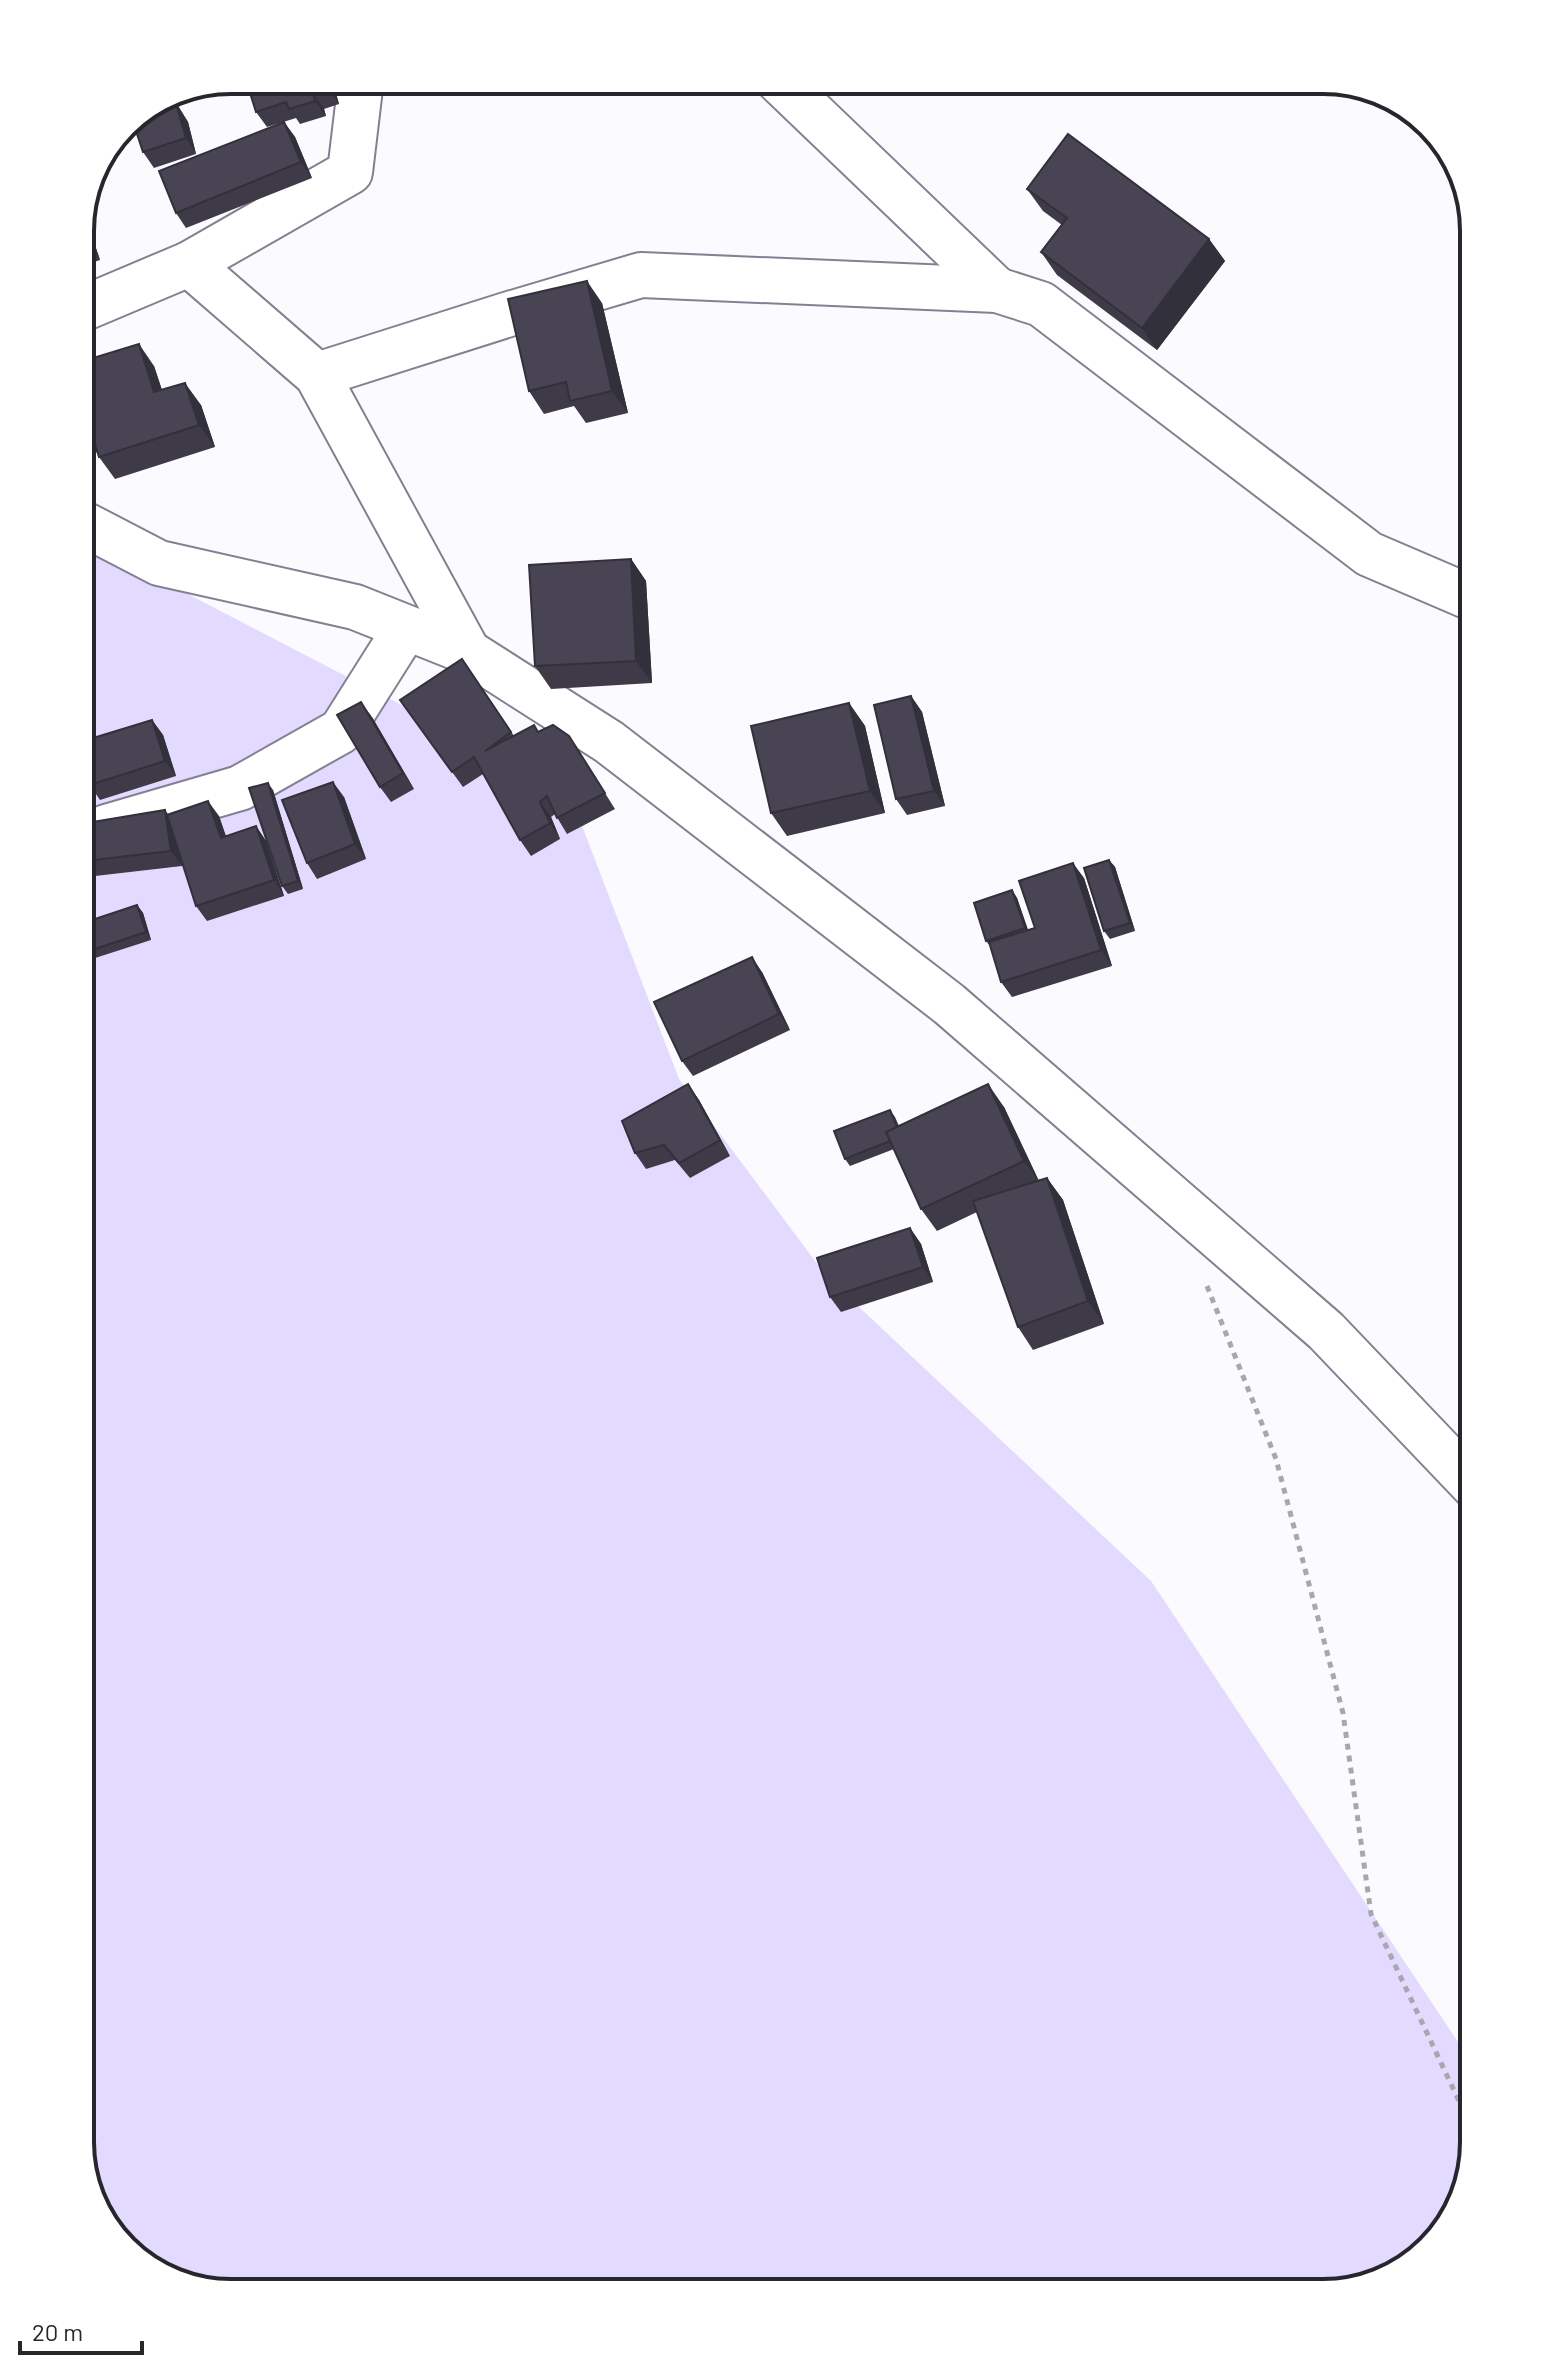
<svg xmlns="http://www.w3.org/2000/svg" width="1554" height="2373" font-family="Barlow,sans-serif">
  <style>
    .green { fill: #e2daff }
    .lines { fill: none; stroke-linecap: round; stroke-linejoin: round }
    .street-casing { stroke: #848091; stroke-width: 48 }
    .secondary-casing { stroke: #848091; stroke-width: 48 }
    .path { stroke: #a8a7ac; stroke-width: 5; stroke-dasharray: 6 6; stroke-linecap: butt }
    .street { stroke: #fff; stroke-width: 44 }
    .secondary { stroke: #fff; stroke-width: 44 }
    .wall { fill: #3e3a47 }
    .shaded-wall { fill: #32303a }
    .building { fill: #484453; stroke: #32303a; stroke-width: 2 }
    .rim { fill: none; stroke: #28262d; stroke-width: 4 }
  </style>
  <rect width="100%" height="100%" fill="#fbfafe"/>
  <path class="green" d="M80,538L569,792L679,1079L827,1277L1151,1581L1458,2042L1474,2077V2143L1454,2218L1390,2277L1323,2293H221L147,2268L96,2209L80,2142Z"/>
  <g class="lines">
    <defs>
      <g id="street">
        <path d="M361,80L350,172L189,264L317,375L468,652"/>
        <path d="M778,80L997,290"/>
        <path d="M80,310L189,264"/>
        <path d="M317,375L506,315L641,275L997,290L1041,304L1369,554L1474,599"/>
        <path d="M106,827L240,788L341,731L406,628"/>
      </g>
      <path id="secondary" d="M80,522L159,563L355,607L468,652L609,742L949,1004L1326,1331L1474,1486"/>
    </defs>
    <use href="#street" class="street-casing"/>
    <use href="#secondary" class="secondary-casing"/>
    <path class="path" d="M1207,1286L1276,1459L1343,1713L1371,1914L1474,2133"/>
    <use href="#street" class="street"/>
    <use href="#secondary" class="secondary"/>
  </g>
  <g class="wall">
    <path d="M246,80H332L339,104L324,109L326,116L300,124L296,118L267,127L256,112Z"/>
    <path d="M170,93L188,122L196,154L154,168L143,152L132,119Z"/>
    <path d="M284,122L295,137L312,178L186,228L176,213Z"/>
    <path d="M1027,189L1209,239L1225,261L1157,350L1057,275L1041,252L1062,225L1043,211Z"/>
    <path d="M84,213L100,260L80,267V221Z"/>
    <path d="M602,303L628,413L586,423L574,406L544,414L529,391Z"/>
    <path d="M80,362L154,366L162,390L201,405L215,447L115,479L99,457L98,452L86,456L80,449Z"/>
    <path d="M631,559L646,581L652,683L551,689L535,666Z"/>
    <path d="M462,659L514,736L538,732L569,736L615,809L567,834L555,814L551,817L560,839L531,856L520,840L483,774L463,787L400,700Z"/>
    <path d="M911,696L922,712L945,806L907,815L896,799Z"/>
    <path d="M849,703L865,726L885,813L787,836L771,813Z"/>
    <path d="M372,717L414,789L391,802L380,787Z"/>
    <path d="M152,720L163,735L176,776L100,800L90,785L80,755V725L89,738L84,741Z"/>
    <path d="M273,790L303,889L288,894L282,886Z"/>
    <path d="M344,797L366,859L317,879L307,863Z"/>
    <path d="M165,810L168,815L219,816L226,836L256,826L266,841L284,896L207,921L196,906L181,859L182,866L95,876L85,861Z"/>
    <path d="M1109,860L1115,867L1135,931L1110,939L1104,931Z"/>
    <path d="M1084,878L1112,966L1012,997L1001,982L990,946L986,941L1012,890L1017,898L1028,930L1035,928Z"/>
    <path d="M137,905L143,913L151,940L89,960L83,953Z"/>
    <path d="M762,972L790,1030L693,1076L682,1061Z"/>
    <path d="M688,1084L699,1100L730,1156L690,1178L675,1160L646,1169L635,1153Z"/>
    <path d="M1004,1107L1038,1180L1047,1178L1063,1200L1104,1324L1033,1350L1018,1327L977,1212L937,1231L921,1209L894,1149L850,1166L845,1159L890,1110L895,1117L899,1126Z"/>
    <path d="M910,1228L921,1244L933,1282L841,1312L830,1297Z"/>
  </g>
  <g class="shaded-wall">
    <path d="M326,80H332L339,104L328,88Z"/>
    <path d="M170,93L188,122L196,154L186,138Z"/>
    <path d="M313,93L324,109L326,116L315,101Z"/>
    <path d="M284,122L295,137L312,178L301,162Z"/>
    <path d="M84,213L100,260L89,245L81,220Z"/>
    <path d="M1209,239L1225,261L1157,350L1142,328Z"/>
    <path d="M587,281L602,303L628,413L612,391Z"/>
    <path d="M139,344L154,366L170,415L154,392Z"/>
    <path d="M185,383L201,405L215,447L199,425Z"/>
    <path d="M631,559L646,581L652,683L636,661Z"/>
    <path d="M911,696L922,712L945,806L934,791Z"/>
    <path d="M361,702L372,717L414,789L403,773Z"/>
    <path d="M849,703L865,726L885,813L870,791Z"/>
    <path d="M152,720L163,735L176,776L165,761Z"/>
    <path d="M333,782L344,797L366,859L355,844Z"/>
    <path d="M268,783L273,790L303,889L298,881Z"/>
    <path d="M208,801L219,816L231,853L221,838Z"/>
    <path d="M540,802L551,817L560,839L550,823Z"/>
    <path d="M165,810L176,825L182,866L171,851Z"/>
    <path d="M256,826L266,841L284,896L274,880Z"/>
    <path d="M1109,860L1115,867L1135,931L1130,923Z"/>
    <path d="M1073,863L1084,878L1112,966L1101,950Z"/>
    <path d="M1012,890L1017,898L1030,936L1025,928Z"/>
    <path d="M137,905L143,913L151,940L146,932Z"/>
    <path d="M752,957L762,972L790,1030L779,1014Z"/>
    <path d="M688,1084L699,1100L730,1156L720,1140Z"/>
    <path d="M988,1084L1004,1107L1040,1183L1024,1161Z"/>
    <path d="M1047,1178L1063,1200L1104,1324L1088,1301Z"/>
    <path d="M910,1228L921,1244L933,1282L923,1267Z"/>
  </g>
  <g class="building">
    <path d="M246,80H326L328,88L313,93L315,101L289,109L286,102L256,112Z"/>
    <path d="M169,94L177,107L186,138L143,152L132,119Z"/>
    <path d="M284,122L301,162L176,213L159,171Z"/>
    <path d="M1068,134L1209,239L1142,328L1041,252L1067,218L1027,189Z"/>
    <path d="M81,220L89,245L80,248V221Z"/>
    <path d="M587,281L612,391L570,401L566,382L529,391L508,299Z"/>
    <path d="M139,344L154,392L185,383L199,425L99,457L90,427L80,430V362Z"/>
    <path d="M631,559L636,661L535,666L529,565Z"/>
    <path d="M462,659L511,732L485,751L534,725L538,732L553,725L569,736L605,793L557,818L547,796L540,802L550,823L520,840L474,757L452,772L400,700Z"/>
    <path d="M911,696L934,791L896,799L874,705Z"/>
    <path d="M361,702L403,773L380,787L337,715Z"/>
    <path d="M849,703L870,791L771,813L751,726Z"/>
    <path d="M152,720L165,761L90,785L80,755V742Z"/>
    <path d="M333,782L355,844L307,863L282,800Z"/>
    <path d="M268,783L298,881L282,886L249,788Z"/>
    <path d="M208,801L221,838L256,826L274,880L196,906L167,815Z"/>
    <path d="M165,810L171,851L85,861L80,836V824Z"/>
    <path d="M1109,860L1130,923L1104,931L1084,868Z"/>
    <path d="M1073,863L1101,950L1001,982L989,942L1035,928L1019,881Z"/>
    <path d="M1012,890L1025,928L986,941L974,903Z"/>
    <path d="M137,905L146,932L83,953L80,944V924Z"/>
    <path d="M752,957L779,1014L682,1061L654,1002Z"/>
    <path d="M688,1084L720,1140L679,1163L664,1145L635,1153L622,1121Z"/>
    <path d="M988,1084L1024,1161L921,1209L886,1132Z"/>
    <path d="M890,1110L897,1127L886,1132L890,1141L845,1159L834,1131Z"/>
    <path d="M1047,1178L1088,1301L1018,1327L973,1201Z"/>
    <path d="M910,1228L923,1267L830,1297L817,1258Z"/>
  </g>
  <path d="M0 0H1554V2373H0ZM231 94H1323A137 137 0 0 1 1460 231V2142A137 137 0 0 1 1323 2279H231A137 137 0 0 1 94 2142V231A137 137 0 0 1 231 94Z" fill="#fff" fill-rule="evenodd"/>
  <path class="rim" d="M231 94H1323A137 137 0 0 1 1460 231V2142A137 137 0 0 1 1323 2279H231A137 137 0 0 1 94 2142V231A137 137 0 0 1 231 94Z"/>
  <path d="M20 2341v12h122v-12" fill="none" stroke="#28262d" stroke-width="4"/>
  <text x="32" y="2341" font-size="24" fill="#28262d" stroke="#ffffff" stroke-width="6" paint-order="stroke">20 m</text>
</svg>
